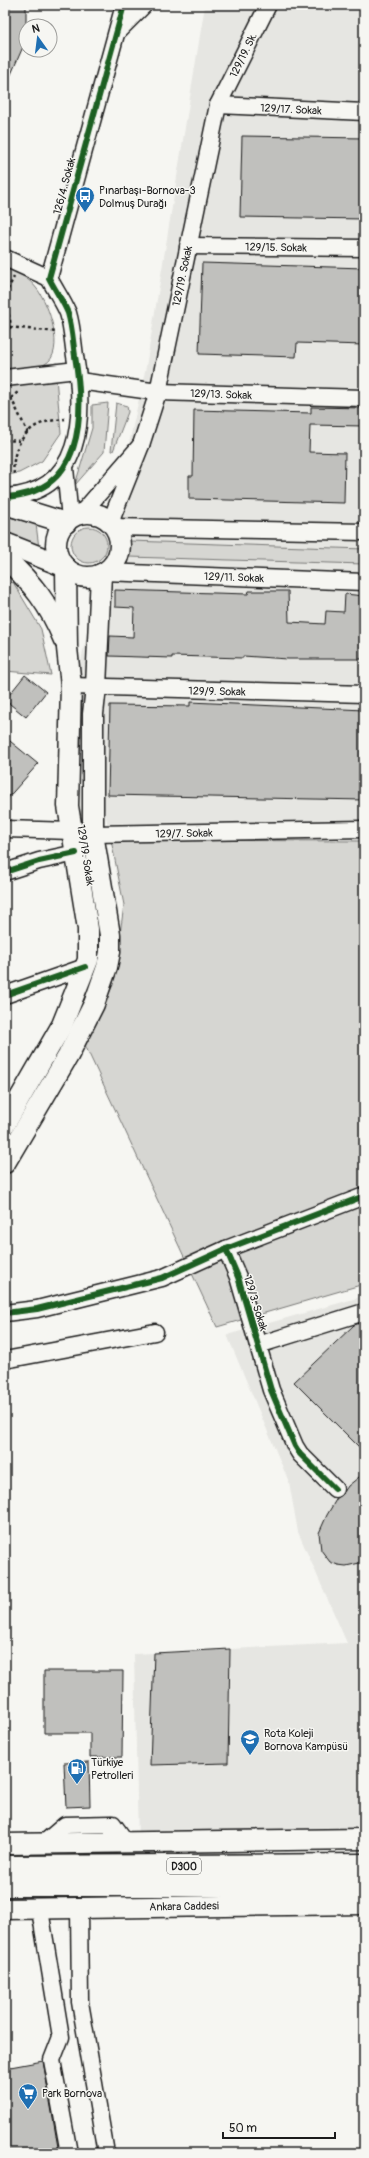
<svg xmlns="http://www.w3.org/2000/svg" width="369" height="2158" font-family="Pangolin,sans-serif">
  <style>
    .built { fill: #e6e6e2 }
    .green { fill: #d6d6d2; stroke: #797977 }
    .building { fill: #c0c0bd; stroke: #1c1c1c }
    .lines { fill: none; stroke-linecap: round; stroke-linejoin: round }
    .minor-casing { stroke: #1c1c1c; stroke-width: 19 }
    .major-casing { stroke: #1c1c1c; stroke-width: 23 }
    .highway-casing { stroke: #1c1c1c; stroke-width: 25 }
    .path { stroke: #1c1c1c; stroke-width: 2.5; stroke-dasharray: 3 3; stroke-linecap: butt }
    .minor { stroke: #f6f6f2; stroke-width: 16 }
    .major { stroke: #f6f6f2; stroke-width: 20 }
    .highway { stroke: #f6f6f2; stroke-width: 22 }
    .cycleway-casing { stroke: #f6f6f2; stroke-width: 8 }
    .cycleway { stroke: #1b5e20; stroke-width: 6 }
    .labels { text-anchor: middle; stroke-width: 3; stroke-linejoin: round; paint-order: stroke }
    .shield { fill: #f6f6f2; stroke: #5d5d5c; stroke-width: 1 }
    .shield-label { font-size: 10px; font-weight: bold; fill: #1c1c1c }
    .street-label { font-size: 11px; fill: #1c1c1c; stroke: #f6f6f2 }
    .poi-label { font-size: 11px; fill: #1c1c1c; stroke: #f6f6f2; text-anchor: start }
  </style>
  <rect width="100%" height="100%" fill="#f6f6f2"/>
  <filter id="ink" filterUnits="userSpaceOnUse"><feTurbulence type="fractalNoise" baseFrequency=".025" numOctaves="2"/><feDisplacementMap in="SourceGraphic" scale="8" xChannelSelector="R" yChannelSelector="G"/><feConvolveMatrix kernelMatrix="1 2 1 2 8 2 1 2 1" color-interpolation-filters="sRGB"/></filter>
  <g filter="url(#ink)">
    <g class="built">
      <path d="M205,5H364V841L111,840L76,683L146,367Z"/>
      <path d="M364,1296V1839L138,1842L134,1654L347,1643L298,1532L289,1482L227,1335Z"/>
    </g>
    <g class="green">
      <path d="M5,266C17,272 29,278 37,289C49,304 66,353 45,364C37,369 15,369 5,370Z"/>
      <path d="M56,378L61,433L42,461L19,473L5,475V383Z"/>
      <path d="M108,403L104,452L75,485L92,428V405Z"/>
      <path d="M116,403L127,406L128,412L113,451H111Z"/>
      <path d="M5,516L36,524L39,548L5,534Z"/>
      <circle cx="89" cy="545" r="18"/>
      <path d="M130,541L364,549V564L129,557Z"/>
      <path d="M13,582L41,629L51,675L5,671V585Z"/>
      <path d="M111,840L364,841V1284L217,1327L84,1043L113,985L124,905Z"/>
    </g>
    <g class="building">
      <path d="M5,5H26V40L5,88Z"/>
      <path d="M242,136L364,138V219L240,217Z"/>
      <path d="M202,263L364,268V345L297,343L296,357L199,354Z"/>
      <path d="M311,407L364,408V426L310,425L309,452L345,453L344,503L189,499V476H193L194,410L311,413Z"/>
      <path d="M115,590L248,594L249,591H288L289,622L325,624L326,611L344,612L345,594L364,596L362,659H288L243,656V658L172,656V658L109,656L110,636L133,637L134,608L115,607Z"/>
      <path d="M25,675L46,692L26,717L5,700Z"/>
      <path d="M190,702L364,710V800L108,795L110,705L190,706Z"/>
      <path d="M5,737L38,764L5,801Z"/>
      <path d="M360,1323L364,1327V1452L294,1382L354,1325Z"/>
      <path d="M364,1473V1562L346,1566L338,1565L330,1562L321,1550L319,1533L327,1515L337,1498L342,1495L348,1486Z"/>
      <path d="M230,1649L228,1763L150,1765L154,1653Z"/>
      <path d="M44,1671H123L122,1757H90V1733H44Z"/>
      <path d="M89,1762L90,1806L66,1807L64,1763Z"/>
      <path d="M43,2061L59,2153H5V2068Z"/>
    </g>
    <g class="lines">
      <defs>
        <g id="minor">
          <path d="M117,32L144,5"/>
          <path d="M218,105L364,112"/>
          <path d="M188,246L364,248"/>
          <path d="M5,258L49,278"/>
          <path d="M5,378L77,370"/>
          <path d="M79,381L158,392L364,398"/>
          <path d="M141,445L158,392L218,105L268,5"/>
          <path d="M65,468L70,519"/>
          <path d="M5,497C84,493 85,415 75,356C73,342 72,326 68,313C63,301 55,290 49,278L124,5"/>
          <path d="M81,514L141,445L110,523"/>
          <path d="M113,527L364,532"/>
          <path d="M104,572L364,582"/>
          <path d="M71,686L364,694"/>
          <path d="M5,829L72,831L93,834L364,829"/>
          <path d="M5,872L39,861L76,853"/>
          <path d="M5,995L85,967"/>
          <path d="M5,1313L37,1309L162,1278L226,1249"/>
          <path d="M258,1345L364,1312"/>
          <path d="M5,1360L155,1332"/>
          <path d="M335,1489L300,1454L295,1446L271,1390L238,1277L226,1249L364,1196"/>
          <path d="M44,1843L65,1825L113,1824L126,1842"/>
          <path d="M79,1908L80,2002L106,2153"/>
          <path d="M27,1909L40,1910L61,2037L52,2060L69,2153"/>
        </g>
        <g id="major">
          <path d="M5,504L66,523"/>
          <circle cx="88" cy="545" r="32"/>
          <path d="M5,543L63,566"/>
          <path d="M5,558C33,584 49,604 64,640"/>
          <path d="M5,1124L62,1025L88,960V929L68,806L71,686L67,648L66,568"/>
          <path d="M5,1163L68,1056L94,1004L107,967L110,952V935L93,834V714L96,687L101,574"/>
          <path d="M5,1844L364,1839"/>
          <path d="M5,1909L364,1904"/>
        </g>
        <g id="highway">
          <path d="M5,1867L364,1865"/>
          <path d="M5,1885H364"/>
        </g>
      </defs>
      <use href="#minor" class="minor-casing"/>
      <use href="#major" class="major-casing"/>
      <use href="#highway" class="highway-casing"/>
      <g class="path">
        <path d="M5,295L14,277"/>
        <path d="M5,309C11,317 13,327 5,335"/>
        <path d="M10,327L57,332"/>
        <path d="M11,398L28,433"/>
        <path d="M5,400L11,398L18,392"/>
        <path d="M5,440L20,441"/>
        <path d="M14,474C11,454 22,429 43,423C50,420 58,420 65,419"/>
      </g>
      <use href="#minor" class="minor"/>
      <use href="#major" class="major"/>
      <use href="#highway" class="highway"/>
      <defs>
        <g id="cycleway">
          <path d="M5,497C84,493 85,415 75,356C73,342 72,326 68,313C63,301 55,290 49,278L124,5"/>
          <path d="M5,872L39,861L76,853"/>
          <path d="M5,995L85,967"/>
          <path d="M5,1313L37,1309L162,1278L226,1249"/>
          <path d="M335,1489L300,1454L295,1446L271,1390L238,1277L226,1249L364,1196"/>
        </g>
      </defs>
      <use href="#cycleway" class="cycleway-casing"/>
      <use href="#cycleway" class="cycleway"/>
    </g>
  </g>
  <defs>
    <symbol id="bus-pin" viewBox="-11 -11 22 30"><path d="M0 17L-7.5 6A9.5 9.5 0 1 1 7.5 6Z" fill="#1f6fb2" stroke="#f6f6f2"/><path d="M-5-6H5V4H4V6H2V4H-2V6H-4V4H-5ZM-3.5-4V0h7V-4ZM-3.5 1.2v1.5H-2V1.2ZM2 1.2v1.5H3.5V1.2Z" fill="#fff"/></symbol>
    <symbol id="school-pin" viewBox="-11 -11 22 30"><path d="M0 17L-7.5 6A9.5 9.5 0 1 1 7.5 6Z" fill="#1f6fb2" stroke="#f6f6f2"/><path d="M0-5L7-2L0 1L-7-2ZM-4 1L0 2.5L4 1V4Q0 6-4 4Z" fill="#fff"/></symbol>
    <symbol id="fuel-pin" viewBox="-11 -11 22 30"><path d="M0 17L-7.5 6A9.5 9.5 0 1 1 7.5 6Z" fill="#1f6fb2" stroke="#f6f6f2"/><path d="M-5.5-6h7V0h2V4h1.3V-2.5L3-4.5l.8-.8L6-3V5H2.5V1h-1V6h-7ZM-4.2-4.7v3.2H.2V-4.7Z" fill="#fff"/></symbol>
    <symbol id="supermarket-pin" viewBox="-11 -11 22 30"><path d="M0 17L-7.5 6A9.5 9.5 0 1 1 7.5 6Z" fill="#1f6fb2" stroke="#f6f6f2"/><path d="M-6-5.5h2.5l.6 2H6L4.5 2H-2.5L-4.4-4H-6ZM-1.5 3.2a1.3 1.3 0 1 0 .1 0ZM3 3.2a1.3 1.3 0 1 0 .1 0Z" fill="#fff"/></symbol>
  </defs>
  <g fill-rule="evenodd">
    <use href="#bus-pin" x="74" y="185" width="22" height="30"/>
    <use href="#school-pin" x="239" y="1728" width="22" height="30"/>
    <use href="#fuel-pin" x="66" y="1757" width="22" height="30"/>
    <use href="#supermarket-pin" x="17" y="2082" width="22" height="30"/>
  </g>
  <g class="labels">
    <rect class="shield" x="167" y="1858" width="34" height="16" rx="3"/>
    <g class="shield-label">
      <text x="184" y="1870">D300</text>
    </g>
    <g class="street-label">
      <text transform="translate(243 55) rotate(-64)" y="4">129/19. Sk.</text>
      <text transform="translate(291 109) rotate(3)" y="4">129/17. Sokak</text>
      <text transform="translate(64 186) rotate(-75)" y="4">126/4. Sokak</text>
      <text transform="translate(276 247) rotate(1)" y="4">129/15. Sokak</text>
      <text transform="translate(182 276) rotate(-78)" y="4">129/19. Sokak</text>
      <text transform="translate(221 394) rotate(2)" y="4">129/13. Sokak</text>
      <text transform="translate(234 577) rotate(2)" y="4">129/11. Sokak</text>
      <text transform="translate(217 691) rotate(1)" y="4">129/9. Sokak</text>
      <text transform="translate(184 833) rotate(-1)" y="4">129/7. Sokak</text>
      <text transform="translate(86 855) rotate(81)" y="4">129/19. Sokak</text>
      <text transform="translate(256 1303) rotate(73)" y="4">129/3. Sokak</text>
      <text transform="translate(184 1906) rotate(-1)" y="4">Ankara Caddesi</text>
    </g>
    <g class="poi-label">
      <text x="99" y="194">Pınarbaşı-Bornova-3<tspan x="99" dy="13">Dolmuş Durağı</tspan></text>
      <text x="264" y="1737">Rota Koleji<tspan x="264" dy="13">Bornova Kampüsü</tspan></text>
      <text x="91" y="1766">Türkiye<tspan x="91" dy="13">Petrolleri</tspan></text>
      <text x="42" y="2097">Park Bornova</text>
    </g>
  </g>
  <rect width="369" height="2158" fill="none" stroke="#f6f6f2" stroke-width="20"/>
  <rect x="10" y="10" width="349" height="2138" fill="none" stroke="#1c1c1c" stroke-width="1.5" filter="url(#ink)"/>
  <g transform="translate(38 38) rotate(346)"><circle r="19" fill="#f6f6f2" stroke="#9f9f9c"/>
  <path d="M0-3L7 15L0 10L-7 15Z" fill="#1f6fb2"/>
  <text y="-6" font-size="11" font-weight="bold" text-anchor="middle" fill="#1c1c1c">N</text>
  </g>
  <path d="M223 2132v6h112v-6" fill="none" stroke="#1c1c1c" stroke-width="2"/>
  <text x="229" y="2132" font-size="12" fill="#1c1c1c" stroke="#f6f6f2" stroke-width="3" paint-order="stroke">50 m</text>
</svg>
